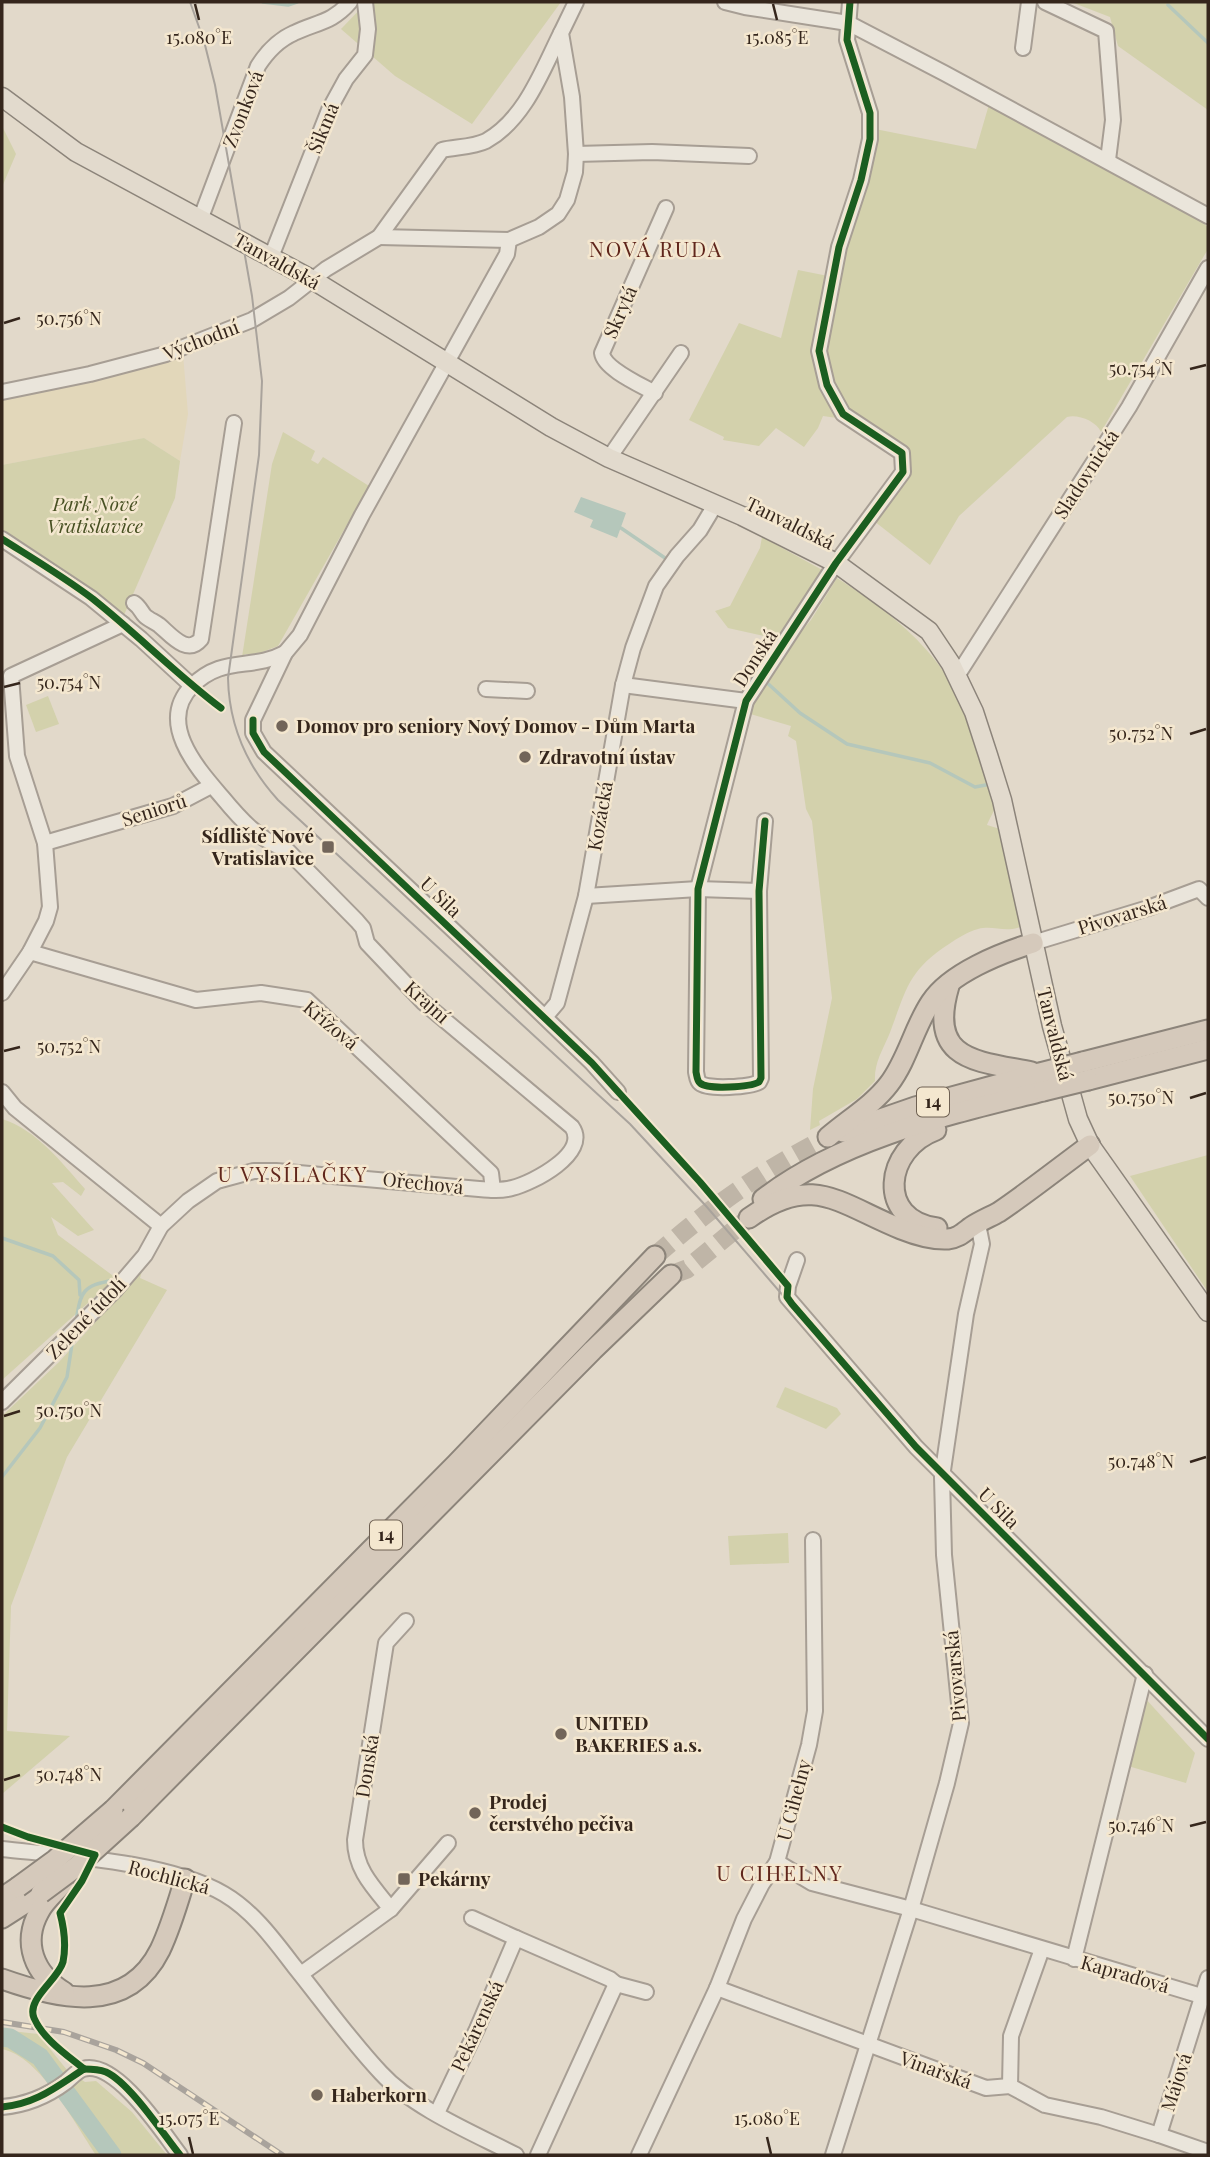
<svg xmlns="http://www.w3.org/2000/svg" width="1210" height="2157" font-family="'Playfair Display',serif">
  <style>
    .farmland { fill: #e2d7ba }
    .green { fill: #d3d1ac }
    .water { fill: #b5c7bb }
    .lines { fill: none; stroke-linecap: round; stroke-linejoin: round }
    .stream { stroke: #b5c7bb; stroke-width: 3.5 }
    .river { stroke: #b5c7bb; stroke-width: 19 }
    .highway-tunnel { stroke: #bfb5a7; stroke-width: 19; stroke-dasharray: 19 10; stroke-linecap: butt }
    .minor-casing { stroke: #a79e94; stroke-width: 18 }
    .major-casing { stroke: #8c847a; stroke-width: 21 }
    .highway-casing { stroke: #8c847a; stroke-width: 23 }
    .minor { stroke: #eae5db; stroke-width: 14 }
    .major { stroke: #e2dacd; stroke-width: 18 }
    .highway { stroke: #d5c9bb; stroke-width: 19 }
    .tram { stroke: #a9a39c; stroke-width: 2 }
    .rail-casing { stroke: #a9a39c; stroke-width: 6 }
    .rail { stroke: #f4e7cf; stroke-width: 3.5; stroke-dasharray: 10; stroke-linecap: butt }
    .highway-bridge-casing { stroke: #8c847a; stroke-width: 23; stroke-linecap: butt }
    .highway-bridge { stroke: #d5c9bb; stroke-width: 19 }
    .cycleway-casing { stroke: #f4e7cf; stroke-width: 11 }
    .cycleway { stroke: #1b5e20; stroke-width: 7 }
    .ticks { fill: none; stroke: #35261c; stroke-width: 2.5 }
    .poi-dot { fill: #726559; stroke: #f4e7cf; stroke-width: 2.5 }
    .labels { text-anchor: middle; stroke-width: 5; stroke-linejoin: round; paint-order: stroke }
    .shield { fill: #f4e7cf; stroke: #6e6052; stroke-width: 2 }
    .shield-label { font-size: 18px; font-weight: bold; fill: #35261c }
    .street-label { font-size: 19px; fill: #35261c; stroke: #f4e7cf }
    .park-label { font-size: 19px; font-style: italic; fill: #485123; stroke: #f4e7cf }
    .poi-label { font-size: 19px; font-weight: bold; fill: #35261c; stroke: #f4e7cf; text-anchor: start }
    .neighbourhood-label { font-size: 21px; letter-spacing: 2px; fill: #60261c; stroke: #f4e7cf }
    .ticks-label { font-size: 18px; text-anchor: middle; fill: #35261c; stroke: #f4e7cf; stroke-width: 5; stroke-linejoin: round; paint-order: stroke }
  </style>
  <rect width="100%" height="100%" fill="#e2d9ca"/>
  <path class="farmland" d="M183,354L188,414L180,461L144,438L2,465V396Z"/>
  <g class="green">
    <path d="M367,2H561L472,124L395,76L341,29Z"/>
    <path d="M1071,2H1208V110L1118,46L1110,17Z"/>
    <path d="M990,101L1198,216L1208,228V249L1101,432C1096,421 1078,414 1067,417L959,516L930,565L874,521C892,497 913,484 907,451L845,409L828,377L825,350L833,291L875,129L976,149Z"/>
    <path d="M2,126L16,154L2,187Z"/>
    <path d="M798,270L828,276L818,337L828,396L837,418L823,416L818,428L804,447L776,428L759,446L723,440L724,437L689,420L739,323L781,338Z"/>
    <path d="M283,432L315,451L311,460L318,464L323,457L369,486L278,646L257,654H245L242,657L272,464Z"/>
    <path d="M144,438L180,461L175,498L124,615L2,534V465Z"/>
    <path d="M762,537L826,572L775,645L764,636L728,628L715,611L730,606L760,548Z"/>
    <path d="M837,578C916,629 959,670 984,763C987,775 995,793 995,805C995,811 989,819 987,825L1000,829L1020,927C1004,933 994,925 978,929C967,932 958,938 949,944C907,971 906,991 889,1035C882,1051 874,1064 875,1081L857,1099L819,1121L820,1125L810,1130L813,1089L832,998L812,821L806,809L796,741L788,736L791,726L747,713L760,687L778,659L811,620Z"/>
    <path d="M48,696L59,724L36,732L26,705Z"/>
    <path d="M2,1119C37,1130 62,1163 85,1189L81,1196L63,1182L52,1183L94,1230L78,1236L51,1217L58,1235L116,1278L2,1380Z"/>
    <path d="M1208,1155V1292L1130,1176Z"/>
    <path d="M142,1271L140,1278L167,1290L67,1457L11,1606L7,1731L70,1736L2,1794V1416L59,1362Z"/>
    <path d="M785,1387L837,1408L841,1414L826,1429L776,1407Z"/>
    <path d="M788,1533L789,1563L730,1565L728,1536Z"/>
    <path d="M1144,1697L1195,1753L1186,1783L1128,1766Z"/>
    <path d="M2,2030L38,2034L67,2070L85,2082L96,2081L132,2112L167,2155H96C75,2124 41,2057 2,2049Z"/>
  </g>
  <path class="water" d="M581,497L626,513L617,538L590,527L593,520L574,512Z"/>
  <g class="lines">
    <g class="stream">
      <path d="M263,2L288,5L297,2"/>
      <path d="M1168,5L1208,43"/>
      <path d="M621,528L665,558"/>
      <path d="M764,680L800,713L847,744L930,763L975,787L991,784"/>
      <path d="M2,1238L53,1256L79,1280L80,1295"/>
      <path d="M76,1321C81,1291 82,1286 114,1280"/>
      <path d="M2,1477L40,1428L67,1377L72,1344"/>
    </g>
    <path class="river" d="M2,2037L10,2038L40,2057L112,2155"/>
    <g class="highway-tunnel">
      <path d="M655,1256C713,1206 760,1172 828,1137"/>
      <path d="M671,1275L687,1269L749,1218"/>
    </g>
    <defs>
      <g id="minor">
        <path d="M725,2L745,7L848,23L944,73L1208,216"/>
        <path d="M1045,2L1106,31L1113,120L1108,160"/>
        <path d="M1023,48L1029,2"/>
        <path d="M576,154L652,152L749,156"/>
        <path d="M200,220L258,66C267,52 278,40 294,33C317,22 332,23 350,2"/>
        <path d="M379,237L509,240L539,227L558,214L567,200L575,172L576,154L572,97L561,33L576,2"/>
        <path d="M509,240L507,254L362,515L300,635L285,653L253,720V733L264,752L504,978L592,1063L618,1092"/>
        <path d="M271,257L329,110L346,79L365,55L368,29L365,2"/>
        <path d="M2,392L90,374L166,354L252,320L289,298L326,269L379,237L442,150C455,147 474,147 486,141C525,119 542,71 561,33"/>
        <path d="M655,393C641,385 604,369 602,353L666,208"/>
        <path d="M609,458L681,353"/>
        <path d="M2,539L91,598L141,639L192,686"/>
        <path d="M134,603C140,607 141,612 145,616C148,619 155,622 159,625C171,635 187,656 201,639L234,423"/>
        <path d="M957,676L1129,407L1208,268"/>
        <path d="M623,685L746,701"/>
        <path d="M486,689L527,691"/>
        <path d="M765,821L759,891L761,1078L759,1082C750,1087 708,1090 700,1083C697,1081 697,1076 696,1072L698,889L746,701L836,563L903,472L902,453L843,414L827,385L819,351L839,247L861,180L870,139V113L847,40L850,2"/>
        <path d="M45,843L173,806L211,786"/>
        <path d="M586,896L698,889L759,891"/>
        <path d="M1033,943L1148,908L1199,889L1208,898"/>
        <path d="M30,952L196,1000L261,993L307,1000L491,1173L493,1190"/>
        <path d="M2,993L30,952L46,921L50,907L45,843L17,756L11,676L123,624"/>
        <path d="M545,1017L557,1003L586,896L623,685L633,648L656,586L677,556L700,530L715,505"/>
        <path d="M2,1092L15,1108L161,1226"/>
        <path d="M797,1260L788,1286L787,1297L916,1447L1208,1739"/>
        <path d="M2,1402L116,1289L145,1255L161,1226L188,1201L217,1181L254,1171H276L479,1189C490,1190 501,1191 512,1188C533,1183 590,1153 572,1127L423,1002L367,943L363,928L357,921L287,850C259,840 241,820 222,797C198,769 156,723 192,686C223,655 251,671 285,653"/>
        <path d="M2,1849C66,1856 169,1862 224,1894C253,1911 274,1940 294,1966C323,2002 350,2040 381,2073C413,2108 473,2133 516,2155"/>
        <path d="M777,1862L812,1883L911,1909L1208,1998"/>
        <path d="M391,1909C373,1887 355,1869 355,1840L386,1643L406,1621"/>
        <path d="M472,1918L516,1938"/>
        <path d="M1074,1959L1145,1674"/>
        <path d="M301,1974L391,1909L448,1843"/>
        <path d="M1208,1978L1159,2135L1208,2152"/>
        <path d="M616,1984L646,1992"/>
        <path d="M717,1988L986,2088L1010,2086L1045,2105L1101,2117L1159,2135"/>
        <path d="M1010,2086L1011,2036L1042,1949"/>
        <path d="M2,2107C26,2105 46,2097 66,2082C71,2078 77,2071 83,2069C116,2059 163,2133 180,2155"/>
        <path d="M437,2113L477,2029L516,1938L610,1979L616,1984L538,2155"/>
        <path d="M639,2155L717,1988L744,1919L762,1884L777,1862L809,1745L815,1711L813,1540"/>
        <path d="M833,2155L911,1909L947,1783L961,1723L944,1555L942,1477L966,1314L982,1244L978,1224"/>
      </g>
      <path id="major" d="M2,97L76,152L313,280L551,427L609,458L742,516L836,563L929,631L951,664L974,712L988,755L1002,800L1052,1026L1078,1119L1090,1145L1208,1312"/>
      <g id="highway">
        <path d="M949,986C927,1061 976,1061 1032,1072"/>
        <path d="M1083,1062L1208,1030"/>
        <path d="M1088,1080L1208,1049"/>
        <path d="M936,1130C884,1149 876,1220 937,1228"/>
        <path d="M843,1132L915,1107L1040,1073"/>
        <path d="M828,1137C849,1119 873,1105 889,1084C908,1059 914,1027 931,1002C950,973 1001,953 1033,943"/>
        <path d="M763,1199C843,1138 947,1115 1043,1091"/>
        <path d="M749,1218C813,1172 839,1204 901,1229C916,1235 932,1240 948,1239C958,1238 963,1233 971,1227C980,1221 990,1217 999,1212C1030,1191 1060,1167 1090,1145"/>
        <path d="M113,1810L456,1464L655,1256"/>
        <path d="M131,1817L593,1350L671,1275"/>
        <path d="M2,1898L18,1887"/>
        <path d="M2,1918L41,1893"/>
        <path d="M2,1979C58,1999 127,2016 160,1950C171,1927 178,1902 185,1879"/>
        <path d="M64,1992C34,1974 22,1943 39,1912C45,1900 56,1892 64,1882"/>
      </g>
    </defs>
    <use href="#minor" class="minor-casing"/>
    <use href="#major" class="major-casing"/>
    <use href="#highway" class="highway-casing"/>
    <use href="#minor" class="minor"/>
    <use href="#major" class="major"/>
    <use href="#highway" class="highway"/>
    <path class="tram" d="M190,2L204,41L215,85L252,296L262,381L259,455L228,678C229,726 246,765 278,800L630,1124L706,1206L914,1448L1144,1676L1208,1743"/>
    <defs>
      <path id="rail" d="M2,2022L64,2032L116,2050L143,2063L282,2155"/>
    </defs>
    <use href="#rail" class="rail-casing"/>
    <use href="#rail" class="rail"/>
    <defs>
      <g id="highway-bridge">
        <path d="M1040,1073L1083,1062"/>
        <path d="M1043,1091L1088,1080"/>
        <path d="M18,1887L55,1860L113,1810"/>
        <path d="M41,1893L76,1867L131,1817"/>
      </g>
    </defs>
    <use href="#highway-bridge" class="highway-bridge-casing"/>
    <use href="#highway-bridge" class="highway-bridge"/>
    <defs>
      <g id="cycleway">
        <path d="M2,539C32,558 64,577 93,599C137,634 176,674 221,708"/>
        <path d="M253,720V733L264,752L592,1063L700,1182L788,1286L787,1297L792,1304L916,1447L1208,1739"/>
        <path d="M765,821L759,891L761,1078L759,1082C750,1087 708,1090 700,1083C697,1081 697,1076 696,1072L698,889L746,701L836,563L903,472L902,453L843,414L827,385L819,351L839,247L861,180L870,139V113L847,40L850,2"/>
        <path d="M2,1827L28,1837L95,1855L82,1881L60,1913C64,1928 66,1947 63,1962C58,1980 26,1999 34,2018C43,2039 67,2055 84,2069"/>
        <path d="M84,2069C91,2069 98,2069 106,2072C130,2083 163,2134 180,2155"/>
        <path d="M2,2107C36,2104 56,2087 84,2069"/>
      </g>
    </defs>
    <use href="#cycleway" class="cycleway-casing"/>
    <use href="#cycleway" class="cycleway"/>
  </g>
  <path class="ticks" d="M195,4L199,20M773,4L777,20M4,323L20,318M1190,369L1206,365M4,687L20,683M1190,734L1206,729M4,1051L20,1047M1190,1098L1206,1093M4,1416L20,1411M1190,1462L1206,1457M4,1780L20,1775M1190,1826L1206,1822M189,2137L193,2154M767,2137L771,2154"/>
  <g class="poi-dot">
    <circle cx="282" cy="726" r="7"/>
    <circle cx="525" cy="757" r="7"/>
    <rect x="321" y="840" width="14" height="14" rx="3.5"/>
    <circle cx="561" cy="1734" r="7"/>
    <circle cx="475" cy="1813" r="7"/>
    <rect x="397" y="1872" width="14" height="14" rx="3.5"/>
    <circle cx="317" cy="2095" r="7"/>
  </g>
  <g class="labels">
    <g class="shield">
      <rect x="917" y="1087.5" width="32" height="29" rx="5"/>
      <rect x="370" y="1520.5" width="32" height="29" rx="5"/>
    </g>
    <g class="shield-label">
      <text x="933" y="1108">14</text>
      <text x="386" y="1541">14</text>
    </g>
    <g class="street-label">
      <text transform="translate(243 109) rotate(-69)" y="7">Zvonková</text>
      <text transform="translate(323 128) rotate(-68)" y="7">Šikmá</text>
      <text transform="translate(277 261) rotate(29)" y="7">Tanvaldská</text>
      <text transform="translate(620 312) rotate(-66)" y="7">Skrytá</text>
      <text transform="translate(201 340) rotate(-21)" y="7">Východní</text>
      <text transform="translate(1086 474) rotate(-57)" y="7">Sladovnická</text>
      <text transform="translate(790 523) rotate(26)" y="7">Tanvaldská</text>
      <text transform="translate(755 658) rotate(-57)" y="7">Donská</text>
      <text transform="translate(154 810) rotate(-18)" y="7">Seniorů</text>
      <text transform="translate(600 816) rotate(-80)" y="7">Kozácká</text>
      <text transform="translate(441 897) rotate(44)" y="7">U Sila</text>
      <text transform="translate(1122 915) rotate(-17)" y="7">Pivovarská</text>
      <text transform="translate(427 1002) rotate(42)" y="7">Krajní</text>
      <text transform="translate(331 1025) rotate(40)" y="7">Křížová</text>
      <text transform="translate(1055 1034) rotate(76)" y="7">Tanvaldská</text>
      <text transform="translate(423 1183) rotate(6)" y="7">Ořechová</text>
      <text transform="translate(86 1318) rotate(-46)" y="7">Zelené údolí</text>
      <text transform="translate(999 1508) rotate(45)" y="7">U Sila</text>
      <text transform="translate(955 1676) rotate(-95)" y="7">Pivovarská</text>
      <text transform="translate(367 1766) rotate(-81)" y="7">Donská</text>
      <text transform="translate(794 1800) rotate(-75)" y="7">U Cihelny</text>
      <text transform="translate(169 1877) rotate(15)" y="7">Rochlická</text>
      <text transform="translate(1125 1974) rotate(16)" y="7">Kapraďová</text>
      <text transform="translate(477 2026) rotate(-65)" y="7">Pekárenská</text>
      <text transform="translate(936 2070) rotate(20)" y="7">Vinařská</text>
      <text transform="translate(1176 2082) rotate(-72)" y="7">Májová</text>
    </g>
    <g class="park-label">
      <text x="95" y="511">Park Nové<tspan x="95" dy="22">Vratislavice</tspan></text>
    </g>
    <g class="poi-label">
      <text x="296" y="733">Domov pro seniory Nový Domov - Dům Marta</text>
      <text x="539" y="764">Zdravotní ústav</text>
      <text x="314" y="843" text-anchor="end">Sídliště Nové<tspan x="314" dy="22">Vratislavice</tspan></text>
      <text x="575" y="1730">UNITED<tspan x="575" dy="22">BAKERIES a.s.</tspan></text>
      <text x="489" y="1809">Prodej<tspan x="489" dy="22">čerstvého pečiva</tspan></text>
      <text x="418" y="1886">Pekárny</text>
      <text x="331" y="2102">Haberkorn</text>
    </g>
    <g class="neighbourhood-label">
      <text x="656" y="257">NOVÁ RUDA</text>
      <text x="293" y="1182">U VYSÍLAČKY</text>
      <text x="780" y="1881">U CIHELNY</text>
    </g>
  </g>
  <g class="ticks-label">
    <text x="199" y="44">15.080°E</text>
    <text x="777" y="44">15.085°E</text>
    <text x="69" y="325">50.756°N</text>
    <text x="1141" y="375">50.754°N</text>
    <text x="69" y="689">50.754°N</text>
    <text x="1141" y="740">50.752°N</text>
    <text x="69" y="1053">50.752°N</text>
    <text x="1141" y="1104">50.750°N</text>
    <text x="69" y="1417">50.750°N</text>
    <text x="1141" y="1468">50.748°N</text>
    <text x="69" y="1781">50.748°N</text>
    <text x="1141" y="1832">50.746°N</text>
    <text x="189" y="2125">15.075°E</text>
    <text x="767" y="2125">15.080°E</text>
  </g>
  <rect width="1210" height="2157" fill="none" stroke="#35261c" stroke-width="7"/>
</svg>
